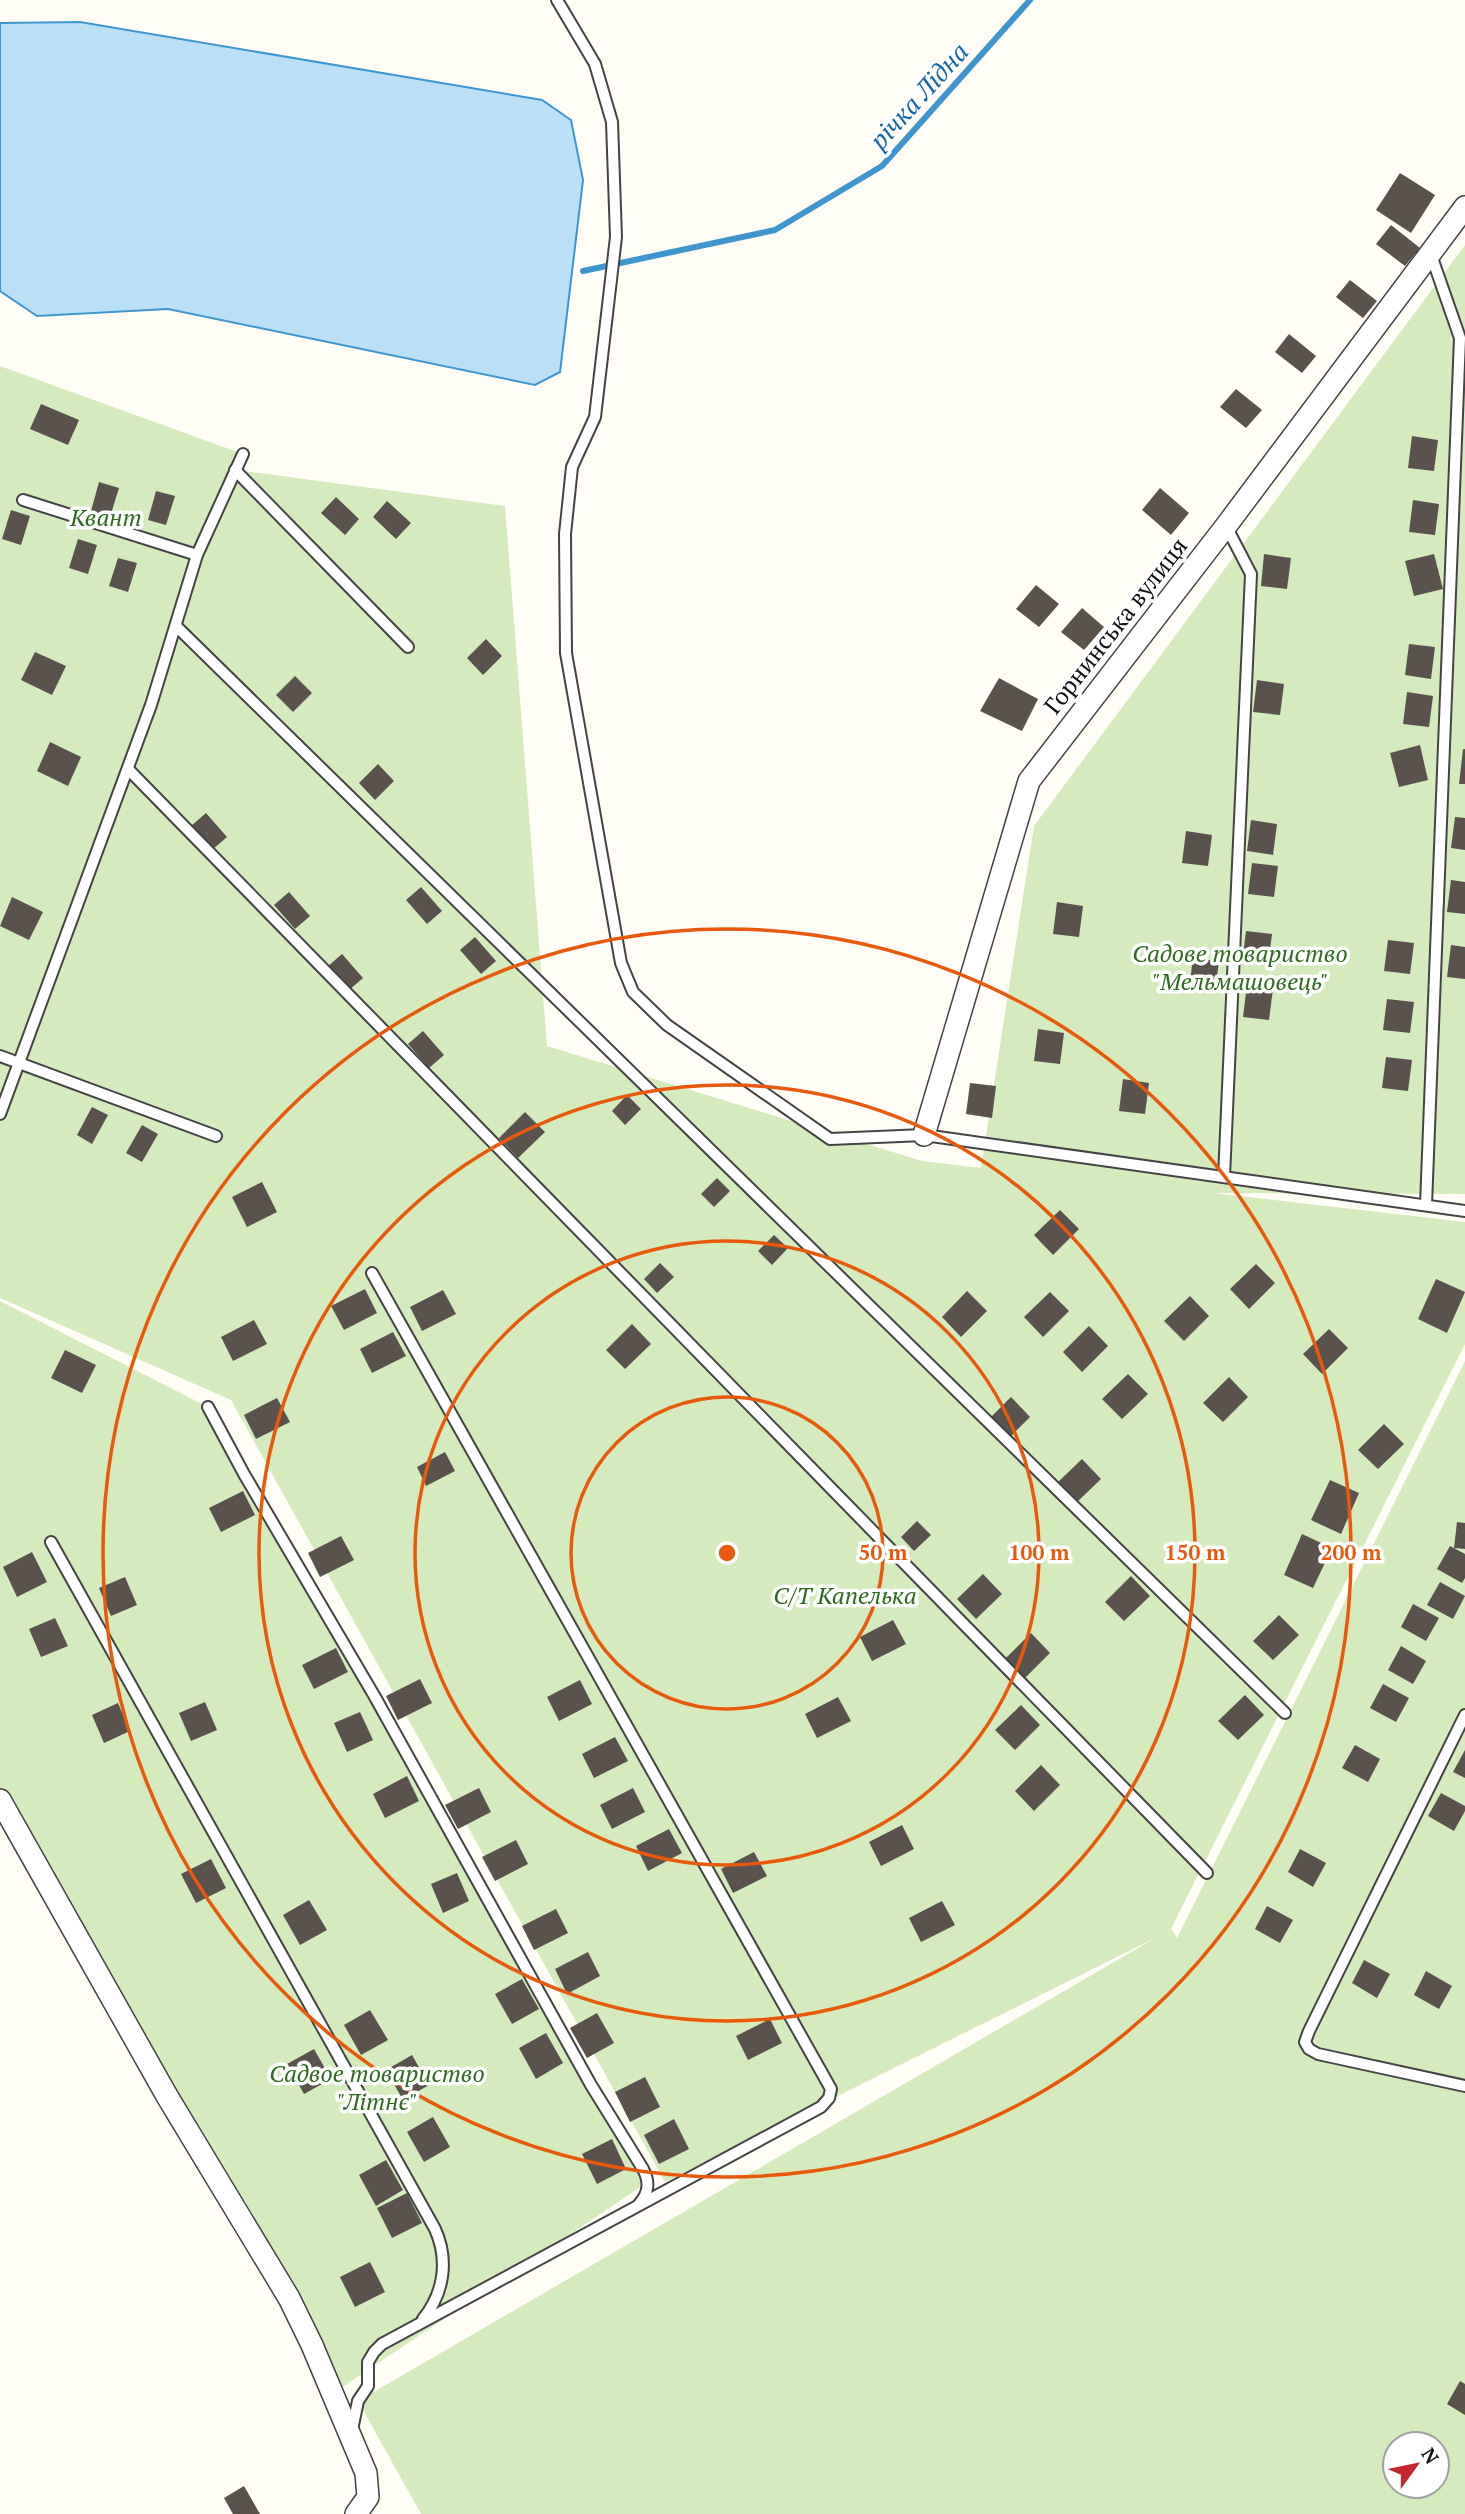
<svg xmlns="http://www.w3.org/2000/svg" width="1465" height="2514" font-family="'PT Serif',serif">
  <style>
    .green { fill: #d5ebbd; fill-rule: evenodd }
    .water { fill: #b9e0f7; stroke: #3f96cf; stroke-width: 2 }
    .lines { fill: none; stroke-linecap: round; stroke-linejoin: round }
    .stream { stroke: #3f96cf; stroke-width: 6 }
    .building { fill: #5a524d }
    .lane-casing { stroke: #444; stroke-width: 14 }
    .street-casing { stroke: #444; stroke-width: 24 }
    .lane { stroke: #fff; stroke-width: 10 }
    .street { stroke: #fff; stroke-width: 21 }
    .ring { fill: none; stroke: #e8590c; stroke-width: 3.5 }
    .labels { text-anchor: middle; stroke-width: 7; stroke-linejoin: round; paint-order: stroke }
    .park-label { font-size: 24px; font-style: italic; fill: #2f6b1f; stroke: #fff }
    .street-label { font-size: 24px; fill: #111; stroke: #fff }
    .water-label { font-size: 26px; font-style: italic; fill: #1768a6; stroke: #fff }
    .centre { fill: #e8590c; stroke: #fff; stroke-width: 3.5 }
    .ring-label { font-size: 21px; text-anchor: middle; font-weight: bold; fill: #e8590c; stroke: #fff; stroke-width: 7; stroke-linejoin: round; paint-order: stroke }
  </style>
  <rect width="100%" height="100%" fill="#fffdf5"/>
  <g class="green">
    <path d="M1465,245V1194L1213,1193L1465,1222V1344L1171,1929L1177,1938L1465,1361V2514H421L358,2401L1157,1937L665,2182L231,1400L0,1298V366L243,454L237,470L505,506L547,1046L922,1161L981,1168L1034,826ZM1395,2444H1437V2486H1395Z"/>
    <path d="M0,1301L208,1407L648,2182L332,2394L0,1804Z"/>
  </g>
  <path class="water" d="M80,22L542,100L571,120L583,180L560,372L535,385L168,309L37,316L0,291V23Z"/>
  <g class="lines">
    <path class="stream" d="M583,271L775,230L882,166L1030,0"/>
  </g>
  <g class="building">
    <path d="M1400,173L1435,195L1411,233L1376,210Z"/>
    <path d="M1391,225L1420,248L1405,266L1376,244Z"/>
    <path d="M1350,280L1377,301L1363,318L1336,297Z"/>
    <path d="M1289,334L1316,356L1302,373L1275,352Z"/>
    <path d="M1236,389L1262,410L1246,428L1220,407Z"/>
    <path d="M41,404L79,420L68,445L30,429Z"/>
    <path d="M1412,436L1438,440L1434,471L1408,468Z"/>
    <path d="M99,482L119,488L110,517L91,511Z"/>
    <path d="M1160,488L1189,513L1171,535L1142,510Z"/>
    <path d="M156,491L175,496L166,525L148,520Z"/>
    <path d="M336,497L359,519L345,535L321,513Z"/>
    <path d="M1413,500L1439,504L1435,535L1409,532Z"/>
    <path d="M387,501L411,523L396,539L373,517Z"/>
    <path d="M11,510L30,516L21,545L2,539Z"/>
    <path d="M78,539L97,545L88,574L69,568Z"/>
    <path d="M1264,554L1291,558L1287,589L1261,586Z"/>
    <path d="M1434,554L1443,589L1414,596L1405,561Z"/>
    <path d="M118,558L137,563L128,592L109,586Z"/>
    <path d="M1036,585L1059,604L1039,627L1016,609Z"/>
    <path d="M1082,608L1104,627L1084,650L1061,632Z"/>
    <path d="M486,639L502,656L483,675L467,658Z"/>
    <path d="M1409,644L1435,647L1431,679L1405,675Z"/>
    <path d="M35,652L66,666L52,695L21,680Z"/>
    <path d="M295,676L312,693L293,712L276,695Z"/>
    <path d="M999,678L1038,699L1022,731L980,711Z"/>
    <path d="M1257,680L1284,684L1280,715L1253,712Z"/>
    <path d="M1407,692L1433,696L1429,727L1403,724Z"/>
    <path d="M50,742L81,757L68,786L37,771Z"/>
    <path d="M1420,745L1428,780L1399,787L1390,753Z"/>
    <path d="M1463,749H1465V784H1459Z"/>
    <path d="M378,764L394,781L375,800L359,783Z"/>
    <path d="M206,813L227,837L212,850L191,826Z"/>
    <path d="M1455,817L1465,818V850L1451,848Z"/>
    <path d="M1251,820L1277,824L1273,855L1247,851Z"/>
    <path d="M1186,831L1212,835L1208,866L1182,863Z"/>
    <path d="M1252,863L1278,866L1274,897L1248,894Z"/>
    <path d="M1451,880L1465,882V914L1447,912Z"/>
    <path d="M421,887L442,911L427,924L406,900Z"/>
    <path d="M289,892L310,916L295,929L274,905Z"/>
    <path d="M12,897L43,912L29,940L0,926Z"/>
    <path d="M1057,902L1083,906L1079,937L1053,934Z"/>
    <path d="M1246,931L1272,934L1268,966L1242,962Z"/>
    <path d="M475,937L496,961L481,974L460,950Z"/>
    <path d="M1388,940L1414,943L1410,974L1384,971Z"/>
    <path d="M1451,945L1465,947V979L1447,977Z"/>
    <path d="M342,954L363,978L348,991L327,967Z"/>
    <path d="M1193,958L1219,961L1215,992L1189,989Z"/>
    <path d="M1247,985L1273,989L1269,1020L1243,1017Z"/>
    <path d="M1387,999L1414,1002L1410,1033L1383,1030Z"/>
    <path d="M1038,1029L1064,1033L1060,1064L1034,1061Z"/>
    <path d="M423,1031L444,1055L429,1068L408,1044Z"/>
    <path d="M1386,1057L1412,1060L1408,1091L1382,1088Z"/>
    <path d="M1123,1079L1149,1083L1145,1114L1119,1111Z"/>
    <path d="M970,1083L996,1086L992,1118L966,1114Z"/>
    <path d="M627,1095L641,1109L625,1125L612,1111Z"/>
    <path d="M92,1107L108,1115L92,1144L77,1135Z"/>
    <path d="M525,1112L545,1132L518,1158L499,1138Z"/>
    <path d="M142,1125L158,1134L142,1162L126,1153Z"/>
    <path d="M717,1178L730,1191L714,1207L701,1194Z"/>
    <path d="M262,1182L277,1212L247,1227L232,1197Z"/>
    <path d="M1060,1210L1079,1229L1053,1255L1034,1235Z"/>
    <path d="M774,1235L788,1248L772,1265L758,1251Z"/>
    <path d="M660,1263L674,1277L657,1293L644,1279Z"/>
    <path d="M1256,1264L1275,1283L1249,1309L1230,1289Z"/>
    <path d="M1436,1279L1465,1292L1447,1333L1418,1319Z"/>
    <path d="M365,1289L377,1313L344,1330L331,1306Z"/>
    <path d="M443,1290L456,1314L422,1331L410,1307Z"/>
    <path d="M967,1291L987,1311L961,1337L942,1317Z"/>
    <path d="M1050,1292L1069,1311L1043,1337L1024,1317Z"/>
    <path d="M1190,1296L1209,1316L1184,1341L1164,1321Z"/>
    <path d="M254,1320L267,1344L233,1361L221,1337Z"/>
    <path d="M632,1324L651,1344L625,1369L606,1350Z"/>
    <path d="M1089,1326L1108,1346L1082,1372L1063,1352Z"/>
    <path d="M1329,1329L1348,1348L1322,1374L1303,1354Z"/>
    <path d="M393,1332L406,1356L372,1373L360,1349Z"/>
    <path d="M65,1350L96,1365L82,1393L51,1378Z"/>
    <path d="M1128,1374L1148,1394L1122,1419L1102,1399Z"/>
    <path d="M1229,1377L1248,1397L1223,1422L1203,1403Z"/>
    <path d="M1011,1397L1030,1417L1004,1443L985,1423Z"/>
    <path d="M277,1398L290,1422L256,1439L244,1415Z"/>
    <path d="M1384,1424L1404,1444L1378,1469L1358,1450Z"/>
    <path d="M445,1452L455,1471L426,1486L417,1467Z"/>
    <path d="M1082,1459L1101,1479L1075,1504L1056,1484Z"/>
    <path d="M1330,1480L1359,1493L1341,1534L1311,1520Z"/>
    <path d="M243,1491L255,1515L221,1532L209,1508Z"/>
    <path d="M917,1521L931,1535L914,1551L901,1537Z"/>
    <path d="M1457,1522L1465,1523V1549L1454,1548Z"/>
    <path d="M1302,1534L1332,1548L1313,1588L1284,1575Z"/>
    <path d="M341,1536L354,1560L320,1577L308,1553Z"/>
    <path d="M1450,1546L1465,1554V1578L1462,1583L1437,1569Z"/>
    <path d="M32,1552L47,1582L17,1597L3,1567Z"/>
    <path d="M983,1574L1002,1594L976,1619L957,1599Z"/>
    <path d="M1131,1576L1150,1596L1124,1621L1105,1602Z"/>
    <path d="M125,1577L137,1605L111,1616L99,1588Z"/>
    <path d="M1440,1582L1465,1596L1453,1619L1427,1605Z"/>
    <path d="M1413,1604L1439,1618L1426,1641L1401,1627Z"/>
    <path d="M1279,1615L1299,1635L1273,1660L1253,1641Z"/>
    <path d="M55,1618L68,1646L41,1657L29,1629Z"/>
    <path d="M893,1620L906,1644L872,1661L860,1637Z"/>
    <path d="M1031,1633L1050,1653L1024,1679L1005,1659Z"/>
    <path d="M1401,1646L1426,1661L1413,1684L1388,1670Z"/>
    <path d="M336,1648L348,1672L314,1689L302,1665Z"/>
    <path d="M420,1679L432,1703L398,1720L386,1696Z"/>
    <path d="M580,1680L592,1704L559,1721L547,1697Z"/>
    <path d="M1383,1684L1409,1698L1396,1722L1370,1708Z"/>
    <path d="M1245,1695L1264,1715L1238,1740L1218,1721Z"/>
    <path d="M838,1697L851,1721L817,1738L805,1714Z"/>
    <path d="M205,1702L217,1730L191,1741L179,1713Z"/>
    <path d="M118,1703L130,1731L104,1743L92,1715Z"/>
    <path d="M1021,1705L1040,1725L1015,1750L995,1730Z"/>
    <path d="M360,1712L373,1740L347,1752L334,1723Z"/>
    <path d="M615,1737L628,1761L594,1778L582,1754Z"/>
    <path d="M1355,1745L1380,1759L1368,1782L1342,1768Z"/>
    <path d="M1465,1750V1778L1453,1772Z"/>
    <path d="M1041,1765L1060,1785L1034,1811L1015,1791Z"/>
    <path d="M407,1776L419,1801L385,1818L373,1794Z"/>
    <path d="M479,1788L491,1812L458,1829L445,1805Z"/>
    <path d="M633,1788L645,1812L612,1829L600,1805Z"/>
    <path d="M1441,1793L1465,1806V1811L1454,1831L1428,1816Z"/>
    <path d="M902,1825L914,1849L881,1866L869,1842Z"/>
    <path d="M669,1829L682,1853L648,1871L636,1846Z"/>
    <path d="M516,1840L528,1864L495,1881L482,1857Z"/>
    <path d="M1300,1849L1326,1863L1313,1887L1288,1872Z"/>
    <path d="M754,1852L767,1876L733,1893L721,1869Z"/>
    <path d="M211,1859L226,1888L196,1903L181,1874Z"/>
    <path d="M457,1873L469,1901L443,1913L431,1884Z"/>
    <path d="M309,1900L327,1930L300,1945L283,1915Z"/>
    <path d="M942,1901L955,1925L921,1942L909,1918Z"/>
    <path d="M1267,1906L1293,1920L1280,1943L1255,1929Z"/>
    <path d="M556,1909L568,1933L534,1950L522,1926Z"/>
    <path d="M588,1952L600,1976L567,1994L555,1969Z"/>
    <path d="M1364,1960L1390,1974L1377,1998L1352,1983Z"/>
    <path d="M1426,1971L1452,1986L1439,2009L1414,1995Z"/>
    <path d="M522,1979L539,2009L512,2024L495,1994Z"/>
    <path d="M370,2010L388,2040L361,2055L344,2025Z"/>
    <path d="M597,2013L614,2043L587,2058L570,2028Z"/>
    <path d="M770,2019L782,2043L748,2060L736,2036Z"/>
    <path d="M546,2033L563,2063L536,2079L519,2048Z"/>
    <path d="M314,2049L331,2079L304,2094L287,2064Z"/>
    <path d="M412,2055L429,2085L403,2100L386,2070Z"/>
    <path d="M645,2077L660,2107L630,2122L615,2092Z"/>
    <path d="M433,2117L450,2147L424,2162L407,2132Z"/>
    <path d="M674,2119L689,2149L659,2164L644,2135Z"/>
    <path d="M612,2139L626,2169L597,2184L582,2154Z"/>
    <path d="M386,2160L403,2190L376,2206L359,2175Z"/>
    <path d="M407,2193L422,2223L392,2238L377,2208Z"/>
    <path d="M370,2262L385,2292L355,2307L340,2277Z"/>
    <path d="M1460,2381L1465,2384V2415L1447,2404Z"/>
    <path d="M244,2486L260,2514H233L224,2498Z"/>
  </g>
  <g class="lines">
    <defs>
      <g id="lane">
        <path d="M557,0L595,64L612,122L616,237L595,417L572,467L565,534L566,653L621,963L633,992L667,1025L830,1139L924,1135L1465,1211"/>
        <path d="M235,470L408,647"/>
        <path d="M23,500L197,555"/>
        <path d="M176,626L1285,1713"/>
        <path d="M128,769L1207,1873"/>
        <path d="M0,1056L216,1136"/>
        <path d="M0,1114L151,705L197,555L243,454"/>
        <path d="M1224,1177L1251,574L1226,526"/>
        <path d="M1426,1205L1460,338L1430,252"/>
        <path d="M208,1407L244,1474L375,1697L591,2085L643,2169C650,2182 649,2193 639,2204"/>
        <path d="M51,1542L435,2229C449,2260 444,2293 423,2319"/>
        <path d="M1465,1715L1309,2031L1305,2042L1309,2049L1318,2054L1465,2086"/>
        <path d="M352,2430L358,2401L368,2386V2362L374,2352L382,2344L821,2107L829,2098L831,2089L372,1273"/>
      </g>
      <g id="street">
        <path d="M924,1135L1029,781L1226,526L1465,207"/>
        <path d="M0,1800L167,2096L289,2298L312,2345L366,2473L368,2497L356,2514"/>
      </g>
    </defs>
    <use href="#lane" class="lane-casing"/>
    <use href="#street" class="street-casing"/>
    <use href="#lane" class="lane"/>
    <use href="#street" class="street"/>
  </g>
  <g class="ring">
    <circle cx="727" cy="1553" r="156"/>
    <circle cx="727" cy="1553" r="312"/>
    <circle cx="727" cy="1553" r="468"/>
    <circle cx="727" cy="1553" r="624"/>
  </g>
  <g class="labels">
    <g class="park-label">
      <text x="106" y="526">Квант</text>
      <text x="1240" y="962">Садове товариство<tspan x="1240" dy="28">"Мельмашовець"</tspan></text>
      <text x="845" y="1604">С/Т Капелька</text>
      <text x="377" y="2082">Садвое товариство<tspan x="377" dy="28">"Літнє"</tspan></text>
    </g>
    <g class="street-label">
      <text transform="translate(1116 626) rotate(-52)" y="8">Горнинська вулиця</text>
    </g>
    <g class="water-label">
      <text transform="translate(919 96) rotate(-48)" y="9">річка Лідна</text>
    </g>
  </g>
  <circle cx="727" cy="1553" r="10" class="centre"/>
  <g class="ring-label">
    <text x="883" y="1560">50 m</text>
    <text x="1039" y="1560">100 m</text>
    <text x="1195" y="1560">150 m</text>
    <text x="1351" y="1560">200 m</text>
  </g>
  <g transform="translate(1416 2465) rotate(57)"><circle r="33" fill="#ffffff" stroke="#a0a0a0" stroke-width="2"/>
  <path d="M0-5L12 26L0 18L-12 26Z" fill="#c4262e"/>
  <text y="-10" font-size="19" font-weight="bold" text-anchor="middle" fill="#111111">N</text>
  </g>
</svg>
